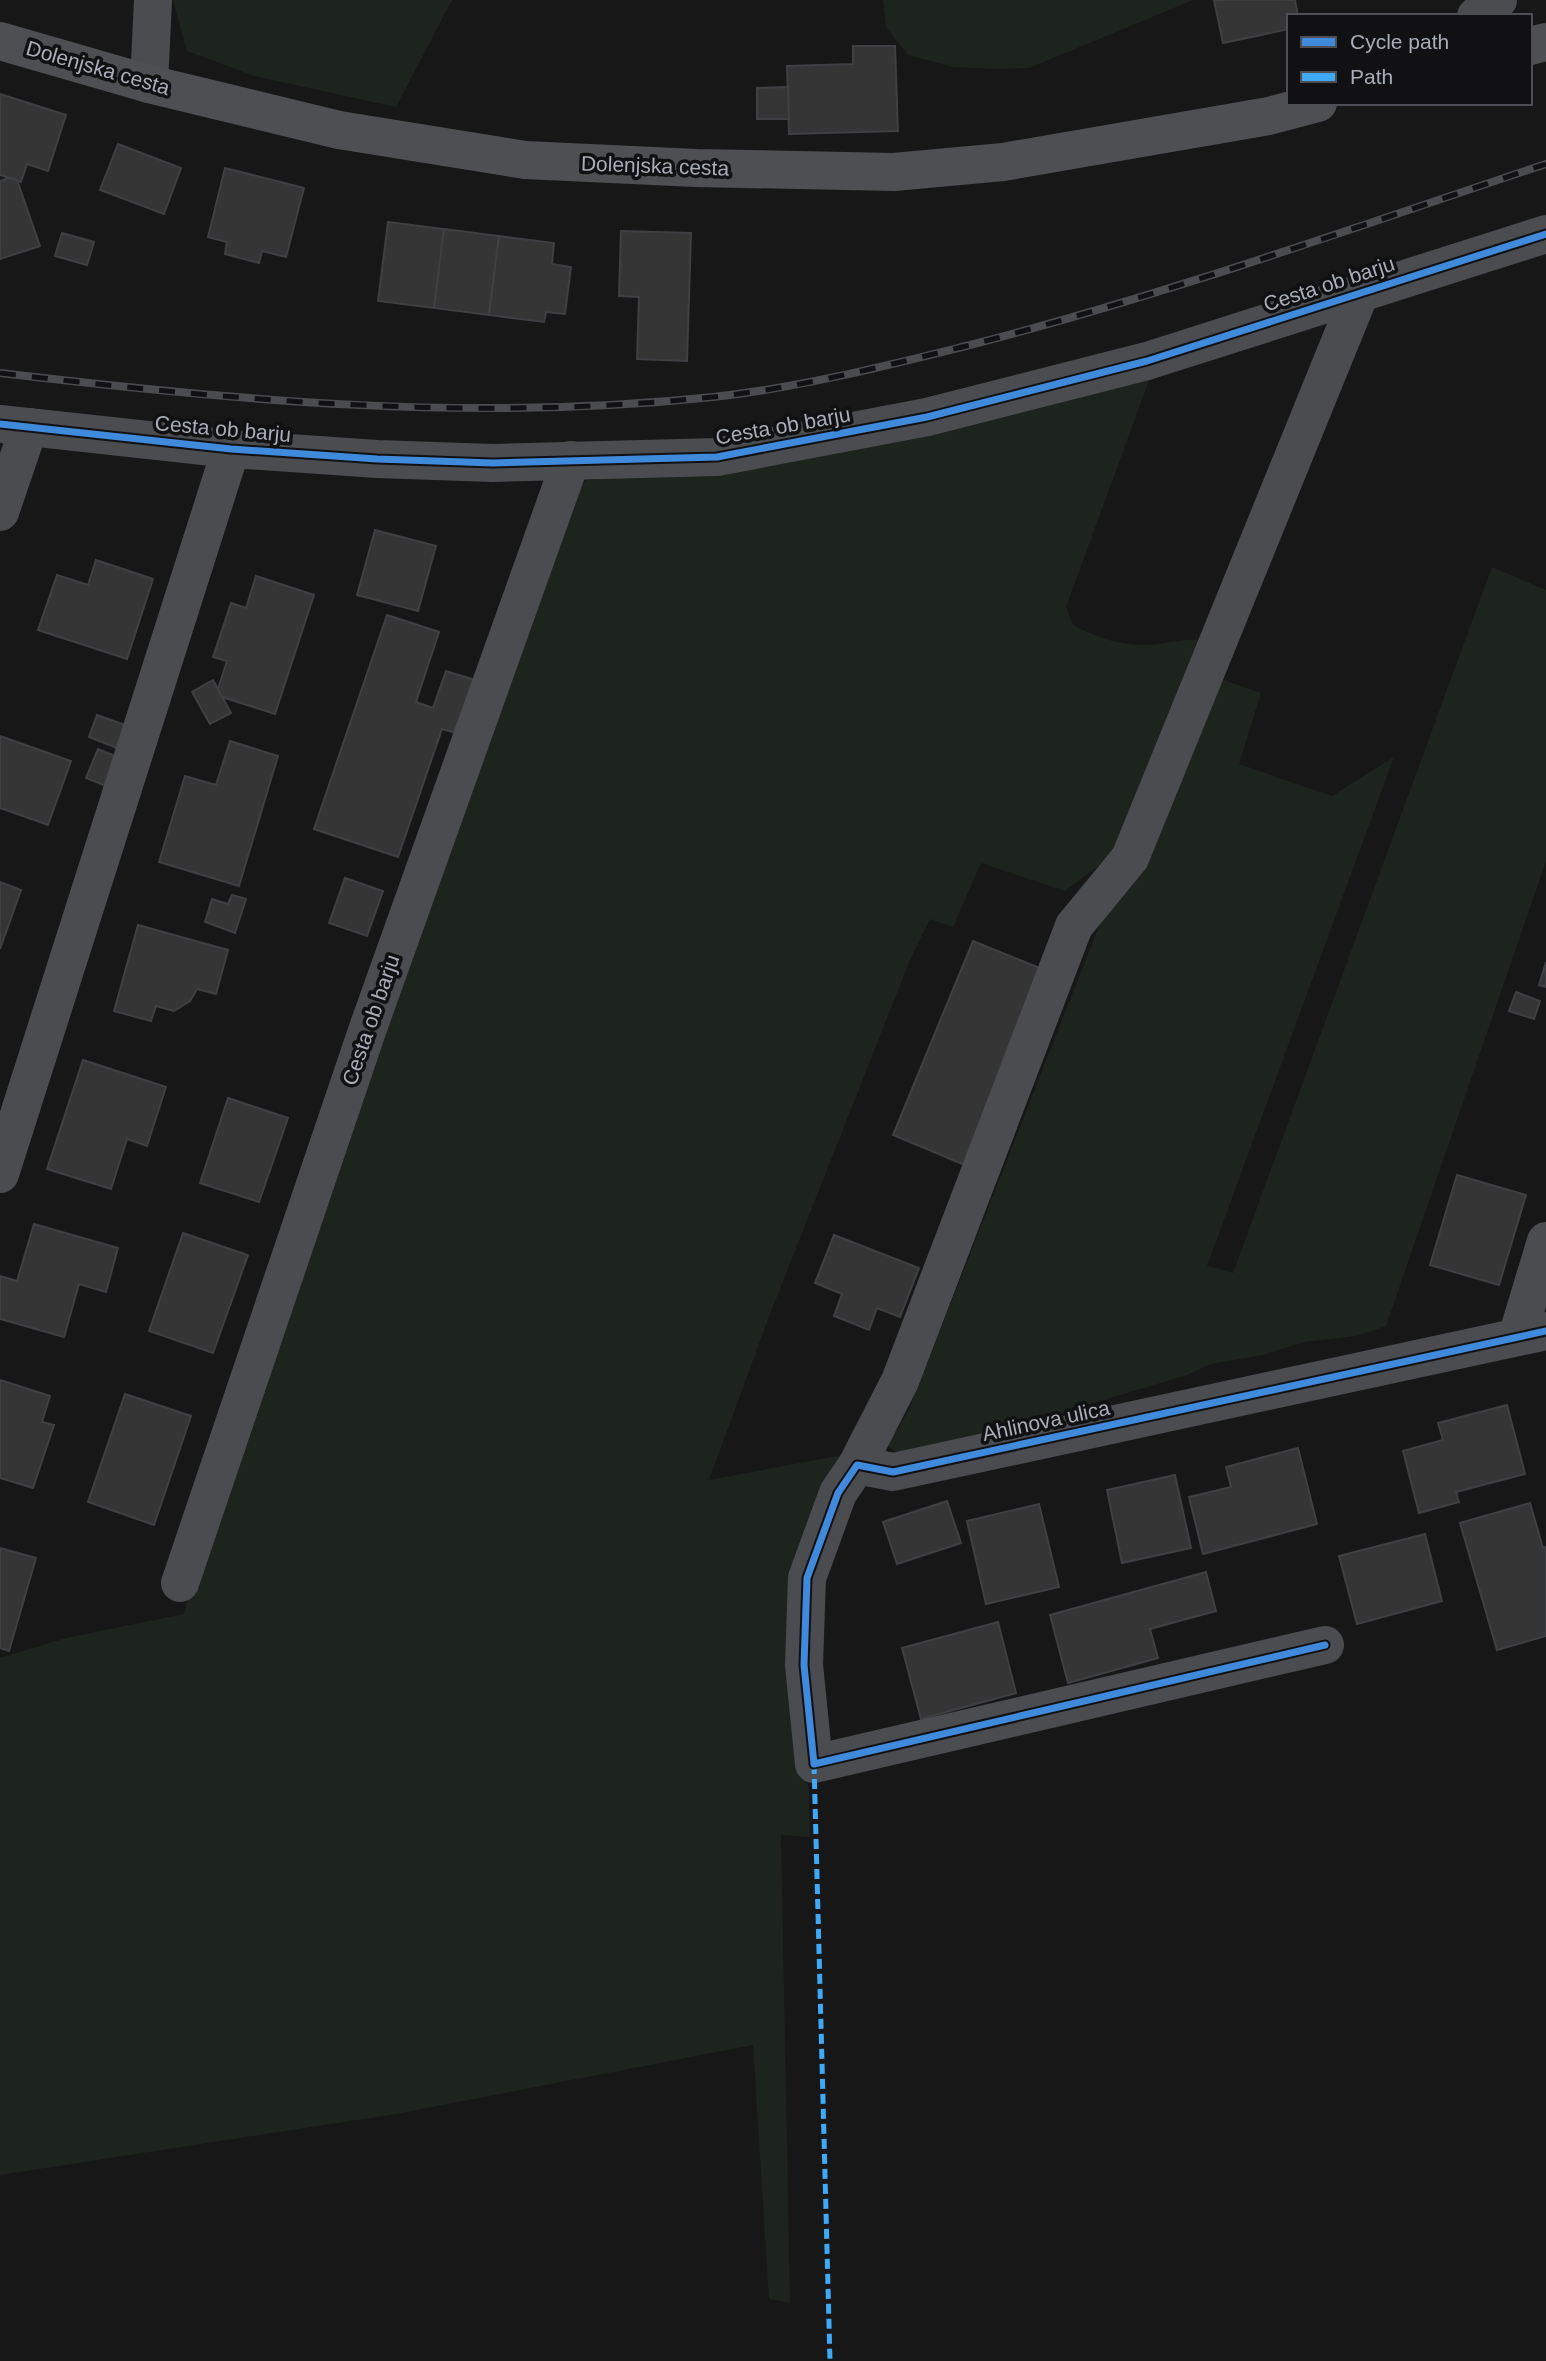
<svg xmlns="http://www.w3.org/2000/svg" width="1546" height="2361" font-family="Arial,sans-serif">
  <style>
    .green { fill: #1d241e }
    .building { fill: #353536; stroke: #3f4043; stroke-width: 2 }
    .lines { fill: none; stroke-linecap: round; stroke-linejoin: round }
    .street { stroke: #4b4c50; stroke-width: 38 }
    .primary { stroke: #4d4f52; stroke-width: 38 }
    .rail-casing { stroke: #4b4c4f; stroke-width: 8 }
    .rail { stroke: #111113; stroke-width: 5; stroke-dasharray: 16; stroke-linecap: butt }
    .quiet { stroke: #3fa9f5; stroke-width: 5; stroke-dasharray: 10 5; stroke-linecap: butt }
    .cycleway-casing { stroke: #111113; stroke-width: 11 }
    .cycleway { stroke: #408adc; stroke-width: 7 }
    .labels { text-anchor: middle; stroke-width: 7; stroke-linejoin: round; paint-order: stroke }
    .street-label { font-size: 21px; fill: #a8adb8; stroke: #111113 }
  </style>
  <rect width="100%" height="100%" fill="#171717"/>
  <g class="green">
    <path d="M173,0H452L396,107L254,76L187,51Z"/>
    <path d="M883,0H1193L1029,68L998,69L953,67L908,55L886,27Z"/>
    <path d="M1151,375L1066,607L1073,625C1099,639 1128,648 1158,644C1173,642 1185,639 1201,640L1115,853L1065,891L981,863L953,927L930,919L910,960L770,1314L709,1480L843,1455L801,1743L809,1791L810,1837L781,1835L790,2303L769,2299L753,2045L396,2114L0,2175V1658L66,1638L184,1614L199,1556L571,498L586,480L723,471Z"/>
    <path d="M1492,567L1546,590V861L1386,1326L1356,1336L1304,1342L1263,1355L1211,1364L1187,1375L940,1449L897,1454L887,1444L889,1434L897,1431L910,1407L1110,898L1218,678L1261,693L1239,764L1332,796L1394,757L1207,1266L1233,1273Z"/>
  </g>
  <g class="building">
    <path d="M1214,0H1295L1298,16H1289V29L1223,43Z"/>
    <path d="M853,46H895L898,131L789,134L787,66L853,64Z"/>
    <path d="M788,87L789,119H757V88Z"/>
    <path d="M0,94L66,115L48,171L27,164L21,182L0,175Z"/>
    <path d="M118,144L181,168L164,214L100,190Z"/>
    <path d="M225,168L304,188L286,257L262,251L259,263L225,254L227,242L208,237Z"/>
    <path d="M9,178L17,180L40,246L0,259V181Z"/>
    <path d="M388,222L444,229L434,308L378,301Z"/>
    <path d="M444,229L499,236L489,315L434,308Z"/>
    <path d="M621,231L691,233L687,361L637,359L639,297L619,296Z"/>
    <path d="M62,233L94,242L87,265L55,256Z"/>
    <path d="M499,236L554,243L552,264L571,267L565,314L546,312L544,322L489,315Z"/>
    <path d="M375,530L436,546L418,611L357,595Z"/>
    <path d="M96,560L153,579L127,659L38,630L57,575L88,585Z"/>
    <path d="M256,576L314,595L275,714L216,695L227,661L213,657L231,603L246,608Z"/>
    <path d="M387,615L439,632L416,702L433,708L446,671L478,681L460,734L442,729L398,857L314,829Z"/>
    <path d="M213,680L231,713L210,724L192,692Z"/>
    <path d="M97,715L128,726L119,749L89,737Z"/>
    <path d="M0,736L71,761L48,825L0,808Z"/>
    <path d="M230,741L278,756L239,886L159,862L185,776L216,785Z"/>
    <path d="M98,749L127,761L116,790L86,778Z"/>
    <path d="M345,878L383,891L367,936L329,923Z"/>
    <path d="M0,882L21,890L0,949Z"/>
    <path d="M232,895L246,899L235,933L205,922L212,899L228,904Z"/>
    <path d="M138,925L228,950L216,994L197,989L190,1001L174,1011L156,1006L151,1021L114,1011Z"/>
    <path d="M973,941L1047,971L967,1166L893,1135Z"/>
    <path d="M1546,962V987L1539,985Z"/>
    <path d="M1516,992L1540,1001L1534,1019L1509,1011Z"/>
    <path d="M83,1060L166,1087L147,1146L127,1139L111,1189L47,1169Z"/>
    <path d="M228,1098L288,1118L259,1202L200,1183Z"/>
    <path d="M1457,1175L1526,1195L1499,1285L1430,1265Z"/>
    <path d="M34,1224L118,1248L106,1292L79,1284L64,1337L0,1319V1276L17,1281Z"/>
    <path d="M183,1233L248,1255L213,1353L149,1331Z"/>
    <path d="M834,1235L919,1268L900,1317L877,1308L869,1330L834,1316L842,1294L815,1283Z"/>
    <path d="M0,1380L50,1396L42,1422L54,1425L33,1488L0,1478Z"/>
    <path d="M125,1394L191,1416L154,1525L88,1502Z"/>
    <path d="M1507,1405L1525,1474L1456,1492L1459,1502L1419,1513L1403,1451L1443,1440L1438,1423Z"/>
    <path d="M1298,1448L1317,1524L1203,1554L1189,1497L1231,1487L1226,1467Z"/>
    <path d="M1175,1475L1191,1548L1122,1563L1107,1490Z"/>
    <path d="M947,1501L961,1543L897,1564L883,1522Z"/>
    <path d="M1530,1503L1543,1548L1546,1547V1636L1497,1650L1460,1523Z"/>
    <path d="M1039,1504L1059,1587L986,1604L967,1521Z"/>
    <path d="M1425,1534L1442,1601L1357,1624L1339,1556Z"/>
    <path d="M0,1548L36,1558L9,1651L0,1648Z"/>
    <path d="M1206,1572L1216,1611L1150,1629L1158,1658L1068,1683L1050,1615Z"/>
    <path d="M998,1622L1016,1693L921,1719L902,1648Z"/>
  </g>
  <g class="lines">
    <g class="street">
      <path d="M1476,16L1498,0"/>
      <path d="M149,84L153,0"/>
      <path d="M0,424L231,449L377,459L493,463L717,457L927,417L1147,361L1546,234"/>
      <path d="M0,512L29,427"/>
      <path d="M0,1174L231,449"/>
      <path d="M1517,1337L1546,1241"/>
      <path d="M857,1465L900,1381L1074,926L1130,858L1360,293"/>
      <path d="M180,1583L368,1028L571,460"/>
      <path d="M1325,1645L814,1764L804,1665L807,1578L838,1493L857,1465L893,1472L1546,1331"/>
    </g>
    <g class="primary">
      <path d="M0,41L149,84L339,130L525,160L696,168L894,172L1003,162L1269,116L1318,103"/>
      <path d="M1530,46L1546,42"/>
    </g>
    <defs>
      <path id="rail" d="M0,373C238,401 474,422 713,397C797,388 881,367 962,347C1160,297 1353,228 1546,164"/>
    </defs>
    <use href="#rail" class="rail-casing"/>
    <use href="#rail" class="rail"/>
    <path class="quiet" d="M814,1764L830,2361"/>
    <defs>
      <g id="cycleway">
        <path d="M0,424L231,449L377,459L493,463L717,457L927,417L1147,361L1546,234"/>
        <path d="M1325,1645L814,1764L804,1665L807,1578L838,1493L857,1465L893,1472L1546,1331"/>
      </g>
    </defs>
    <use href="#cycleway" class="cycleway-casing"/>
    <use href="#cycleway" class="cycleway"/>
  </g>
  <g class="labels">
    <g class="street-label">
      <text transform="translate(98 68) rotate(16)" y="7">Dolenjska cesta</text>
      <text transform="translate(655 166) rotate(2)" y="7">Dolenjska cesta</text>
      <text transform="translate(1329 284) rotate(-18)" y="7">Cesta ob barju</text>
      <text transform="translate(783 426) rotate(-10)" y="7">Cesta ob barju</text>
      <text transform="translate(223 429) rotate(5)" y="7">Cesta ob barju</text>
      <text transform="translate(371 1020) rotate(-71)" y="7">Cesta ob barju</text>
      <text transform="translate(1046 1421) rotate(-12)" y="7">Ahlinova ulica</text>
    </g>
  </g>
  <rect x="1287" y="14" width="245" height="91" fill="#111113" stroke="#4d4f55" stroke-width="2"/>
  <rect x="1301" y="37" width="35" height="10" fill="#408adc" stroke="#4d4f55" stroke-width="2"/>
  <text x="1350" y="49" font-size="21" fill="#a8adb8">Cycle path</text>
  <rect x="1301" y="72" width="35" height="10" fill="#3fa9f5" stroke="#4d4f55" stroke-width="2"/>
  <text x="1350" y="84" font-size="21" fill="#a8adb8">Path</text>
</svg>
